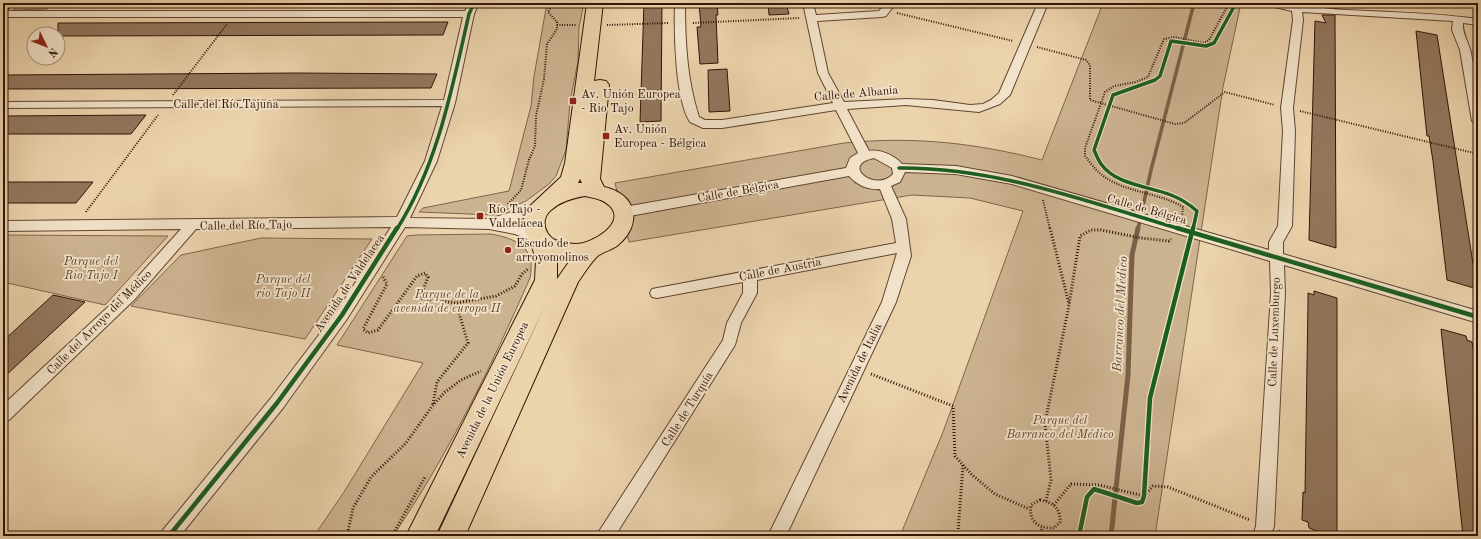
<svg xmlns="http://www.w3.org/2000/svg" width="1481" height="539" font-family="'Old Standard TT',serif">
  <style>
    .green { fill: #ccb390; stroke: #7f644c }
    .lines { fill: none; stroke-linecap: round; stroke-linejoin: round }
    .stream-far1 { stroke: #7b6048; stroke-width: 3.5 }
    .stream { stroke: #7b6048; stroke-width: 5 }
    .building { fill: #92775d; stroke: #321407 }
    .street-casing { stroke: #604430; stroke-width: 2 }
    .secondary-casing { stroke: #321407; stroke-width: 2 }
    .primary-casing { stroke: #321407; stroke-width: 2 }
    .path-far1 { stroke: #321407; stroke-width: 2; stroke-dasharray: 1 1.5; stroke-linecap: butt }
    .path { stroke: #321407; stroke-width: 3; stroke-dasharray: 1 2; stroke-linecap: butt }
    .street { fill: #f2e2c9; fill-rule: evenodd }
    .secondary { fill: #f2e2c9; fill-rule: evenodd }
    .primary { fill: #ebd3ac; fill-rule: evenodd }
    .cycleway-far1-casing { stroke: #f2e2c9; stroke-width: 5.5 }
    .cycleway-casing { stroke: #f2e2c9; stroke-width: 7 }
    .cycleway-far1 { stroke: #1b5e20; stroke-width: 3.5 }
    .cycleway { stroke: #1b5e20; stroke-width: 4.5 }
    .poi-dot { fill: #8f2418; stroke: #f2e2c9; stroke-width: 1.5 }
    .labels { text-anchor: middle; stroke-width: 3.5; stroke-linejoin: round; paint-order: stroke }
    .street-label { font-size: 12px; fill: #321407; stroke: #f2e2c9 }
    .poi-label { font-size: 12px; fill: #321407; stroke: #f2e2c9; text-anchor: start }
    .park-label { font-size: 12px; font-style: italic; fill: #604430; stroke: #f2e2c9 }
    .water-label { font-size: 13px; font-style: italic; fill: #634633; stroke: #f2e2c9 }
  </style>
  <rect width="100%" height="100%" fill="#ebd3ac"/>
  <filter id="stains"><feTurbulence type="fractalNoise" baseFrequency=".005" numOctaves="4"/><feColorMatrix values="0 0 0 0 .2 0 0 0 0 .09 0 0 0 0 .02 0 0 0 .5 -.17"/></filter>
  <radialGradient id="worn" r=".72"><stop offset=".6" stop-color="#630" stop-opacity="0"/><stop offset="1" stop-color="#630" stop-opacity=".3"/></radialGradient>
  <g class="green">
    <path d="M21,3H55L47,9L13,10Z"/>
    <path d="M547,3H584L579,27L578,61L570,102L566,150L556,176L549,184L526,201L494,215L419,212L423,208L509,191L531,106L534,76Z"/>
    <path d="M1103,3H1241L1223,87L1155,536H900L943,432L1023,211L970,198L912,195L629,242L615,183L844,143C914,136 975,143 1042,160Z"/>
    <path d="M491,234C517,239 536,247 530,278C491,367 448,455 393,536H314L344,492L423,363L337,345L407,236L416,235Z"/>
    <path d="M3,235L168,236L105,305L3,282Z"/>
    <path d="M261,238L372,239L305,339L131,306L181,255Z"/>
  </g>
  <g class="lines">
    <path class="stream-far1" d="M1138,229L1151,170L1194,3"/>
    <path class="stream" d="M1111,536L1128,375L1132,255L1138,228"/>
  </g>
  <g class="building">
    <path d="M644,3H662L661,121L640,122Z"/>
    <path d="M699,3H717L718,15H716L718,63L700,64L697,27H701Z"/>
    <path d="M768,3H786L789,14L769,15Z"/>
    <path d="M1322,15H1335L1336,248L1309,240L1315,21L1326,23Z"/>
    <path d="M448,22L443,35L58,36V23Z"/>
    <path d="M1416,31L1437,35L1477,289L1447,280L1433,161L1429,136H1427Z"/>
    <path d="M727,69L730,111L709,112L708,70Z"/>
    <path d="M297,73L437,74L431,88L3,89V75Z"/>
    <path d="M146,115L131,134H3V116Z"/>
    <path d="M3,182H93L76,203H3Z"/>
    <path d="M1314,291L1337,298V536H1330L1309,528L1308,522L1302,520L1303,492L1305,493L1308,302V293L1314,295Z"/>
    <path d="M53,295L85,302L3,378V341Z"/>
    <path d="M1441,329L1466,336L1467,340L1472,342L1474,353L1475,363H1474L1478,385V536H1463Z"/>
  </g>
  <g class="lines">
    <defs>
      <g id="street">
        <path d="M469,3H479L474,14L455,103L437,161L410,218L489,219L541,203L546,205L548,208L546,211L508,223C517,225 541,230 546,239L544,242L539,244L515,234L489,229L405,227L347,319L283,408L180,536H160L163,530L271,398L337,311L391,227L196,229L135,299L9,420L3,422V405L125,291L181,229L3,231V221L397,217L425,161L442,106L3,108V102L444,100L463,17H3V11H465Z"/>
        <path d="M675,3H685C685,42 687,80 699,117L705,120H722L833,103L818,73L803,3H813L816,15L879,11L886,3H896L886,16L882,17L817,21L828,73L844,102L906,99L933,100L970,105L983,104L991,100L999,93L1038,3H1048L1010,95L1000,104L979,112L906,105L847,109L869,151C880,149 894,155 902,164L956,166L1012,176L1269,250V242L1278,226L1283,131L1281,108L1293,20L1292,11L1266,5L1264,3C1292,3 1319,9 1347,10C1391,12 1435,13 1478,19V25L1463,23C1462,34 1469,42 1471,53C1476,78 1478,98 1478,125L1472,121L1460,50L1452,30L1453,21L1302,12L1303,20L1293,108L1295,131L1292,226L1283,242V254L1478,311V323L1284,265L1285,293L1274,526L1271,536H1253L1256,526L1271,293L1270,261L1012,184L956,174L905,172L900,182L891,186L906,219L911,256L896,302L786,536H768L882,302L897,253L757,280V293L741,323L735,345L615,536H596L723,340L727,323L743,293V282L657,298L652,297L650,293L652,289L896,243L892,219L880,189C868,190 857,185 849,176L624,217L619,215L617,212L619,209L624,207L846,168L850,158L858,153L836,110L722,128H703L690,122C675,99 674,31 675,3ZM874,158L892,168L893,174C876,193 839,165 874,158Z"/>
      </g>
      <path id="secondary" d="M3,3H13L8,9L3,10Z"/>
      <path id="primary" d="M587,3H603L594,81L600,80L606,81L609,85L600,179L604,187C637,194 643,224 618,245C612,250 605,251 599,255C593,259 583,275 578,282L465,536H437L546,304L435,536H406L535,280L536,260L531,243L525,232L524,219L530,206L561,177L565,163ZM580,179L582,183H578ZM585,196C594,198 603,199 610,206C627,224 591,244 576,244C571,244 565,243 561,242C545,239 539,220 551,210C561,201 573,198 585,196ZM557,257L571,259L557,279Z"/>
    </defs>
    <use href="#street" class="street-casing"/>
    <use href="#secondary" class="secondary-casing"/>
    <use href="#primary" class="primary-casing"/>
    <g class="path-far1">
      <path d="M897,13L1013,41"/>
      <path d="M693,23L800,18"/>
      <path d="M557,25H576"/>
      <path d="M607,25L668,23"/>
      <path d="M1037,47L1086,60L1090,65V100L1175,124L1184,123L1225,92L1275,105"/>
      <path d="M173,95L227,24"/>
      <path d="M1300,111L1478,154"/>
      <path d="M1043,200L1050,229"/>
      <path d="M508,204L521,190L529,160L535,146L536,116L544,79L547,44L557,29V22L548,12L553,3"/>
      <path d="M86,212L158,115"/>
      <path d="M1182,217L1183,207C1158,192 1125,193 1102,175C1095,170 1090,162 1085,156V148L1105,92L1114,86L1136,82L1148,77L1164,39L1175,37L1204,43L1209,40L1229,3"/>
    </g>
    <g class="path">
      <path d="M1050,228L1069,304"/>
      <path d="M383,277L387,284L363,329L368,333L378,330L417,276L425,273L428,277L420,298L456,303L496,296L515,286L522,274L529,268"/>
      <path d="M871,374L953,406L955,456L972,475L995,494L1029,509"/>
      <path d="M433,404L437,382L468,343L456,303"/>
      <path d="M1040,500C1053,502 1061,509 1060,522L1054,528C1039,529 1028,521 1031,505Z"/>
      <path d="M1046,501L1051,480L1045,423L1069,305L1080,236L1091,230H1101L1141,238L1169,241L1171,239"/>
      <path d="M1054,505L1071,484L1099,485L1144,496L1153,486L1168,487L1250,520"/>
      <path d="M1279,531L1291,536"/>
      <path d="M958,532L963,465"/>
      <path d="M347,536L353,508L371,477L406,443L433,405L445,392L461,380L481,371"/>
      <path d="M392,536L425,477"/>
      <path d="M1040,536L1042,527"/>
    </g>
    <use href="#street" class="street"/>
    <use href="#secondary" class="secondary"/>
    <use href="#primary" class="primary"/>
    <defs>
      <g id="cycleway-far1">
        <path d="M899,168C996,167 1088,202 1180,229"/>
        <path d="M397,229C438,164 452,88 469,14L474,3"/>
        <path d="M1193,229L1197,211C1189,204 1181,199 1171,195C1148,186 1116,185 1101,164C1098,160 1096,154 1094,150L1113,95L1155,80L1160,76L1171,41L1206,46L1214,43L1236,3"/>
      </g>
      <g id="cycleway">
        <path d="M1177,228L1478,317"/>
        <path d="M169,536L277,403L342,315L397,228"/>
        <path d="M1079,536L1087,497L1094,489L1137,503L1142,502L1144,496L1150,398L1193,228"/>
      </g>
    </defs>
    <use href="#cycleway-far1" class="cycleway-far1-casing"/>
    <use href="#cycleway" class="cycleway-casing"/>
    <use href="#cycleway-far1" class="cycleway-far1"/>
    <use href="#cycleway" class="cycleway"/>
  </g>
  <g class="poi-dot">
    <rect x="569" y="97" width="8" height="8" rx="2"/>
    <rect x="602" y="132" width="8" height="8" rx="2"/>
    <rect x="476" y="212" width="8" height="8" rx="2"/>
    <circle cx="508" cy="250" r="4"/>
  </g>
  <g class="labels">
    <g class="street-label">
      <text transform="translate(856 93) rotate(-5)" y="4">Calle de Albania</text>
      <text x="226" y="108">Calle del Río Tajuña</text>
      <text transform="translate(738 191) rotate(-10)" y="4">Calle de Bélgica</text>
      <text transform="translate(1147 209) rotate(16)" y="4">Calle de Bélgica</text>
      <text transform="translate(246 225) rotate(-1)" y="4">Calle del Río Tajo</text>
      <text transform="translate(780 269) rotate(-11)" y="4">Calle de Austria</text>
      <text transform="translate(349 283) rotate(-56)" y="4">Avenida de Valdelacea</text>
      <text transform="translate(99 322) rotate(-45)" y="4">Calle del Arroyo del Médico</text>
      <text transform="translate(1274 332) rotate(-88)" y="4">Calle de Luxemburgo</text>
      <text transform="translate(859 363) rotate(-64)" y="4">Avenida de Italia</text>
      <text transform="translate(492 390) rotate(-64)" y="4">Avenida de la Unión Europea</text>
      <text transform="translate(687 409) rotate(-58)" y="4">Calle de Turquía</text>
    </g>
    <g class="poi-label">
      <text x="581" y="98">Av. Unión Europea<tspan x="581" dy="14">- Rio Tajo</tspan></text>
      <text x="614" y="133">Av. Unión<tspan x="614" dy="14">Europea - Bélgica</tspan></text>
      <text x="488" y="213">Río Tajo -<tspan x="488" dy="14">Valdelacea</tspan></text>
      <text x="516" y="247">Escudo de<tspan x="516" dy="14">arroyomolinos</tspan></text>
    </g>
    <g class="park-label">
      <text x="91" y="265">Parque del<tspan x="91" dy="14">Rio Tajo I</tspan></text>
      <text x="283" y="283">Parque del<tspan x="283" dy="14">rio Tajo II</tspan></text>
      <text x="447" y="298">Parque de la<tspan x="447" dy="14">avenida de europa II</tspan></text>
      <text x="1060" y="424">Parque del<tspan x="1060" dy="14">Barranco del Médico</tspan></text>
    </g>
    <g class="water-label">
      <text transform="translate(1119 314) rotate(-87)" y="5">Barranco del Médico</text>
    </g>
  </g>
  <rect width="1481" height="539" fill="none" stroke="#ebd3ac" stroke-width="16"/>
  <rect x="4" y="4" width="1473" height="531" fill="none" stroke="#321407" stroke-width="2"/>
  <rect x="8" y="8" width="1465" height="523" fill="none" stroke="#321407"/>
  <g transform="translate(46 46) rotate(133)"><circle r="19" fill="#f2e2c9" stroke="#a5907b"/>
  <path d="M0-3L7 15L0 10L-7 15Z" fill="#8f2418"/>
  <text y="-6" font-size="11" font-weight="bold" text-anchor="middle" fill="#321407">N</text>
  </g>
  <rect width="100%" height="100%" filter="url(#stains)"/>
  <rect width="100%" height="100%" fill="url(#worn)"/>
</svg>
